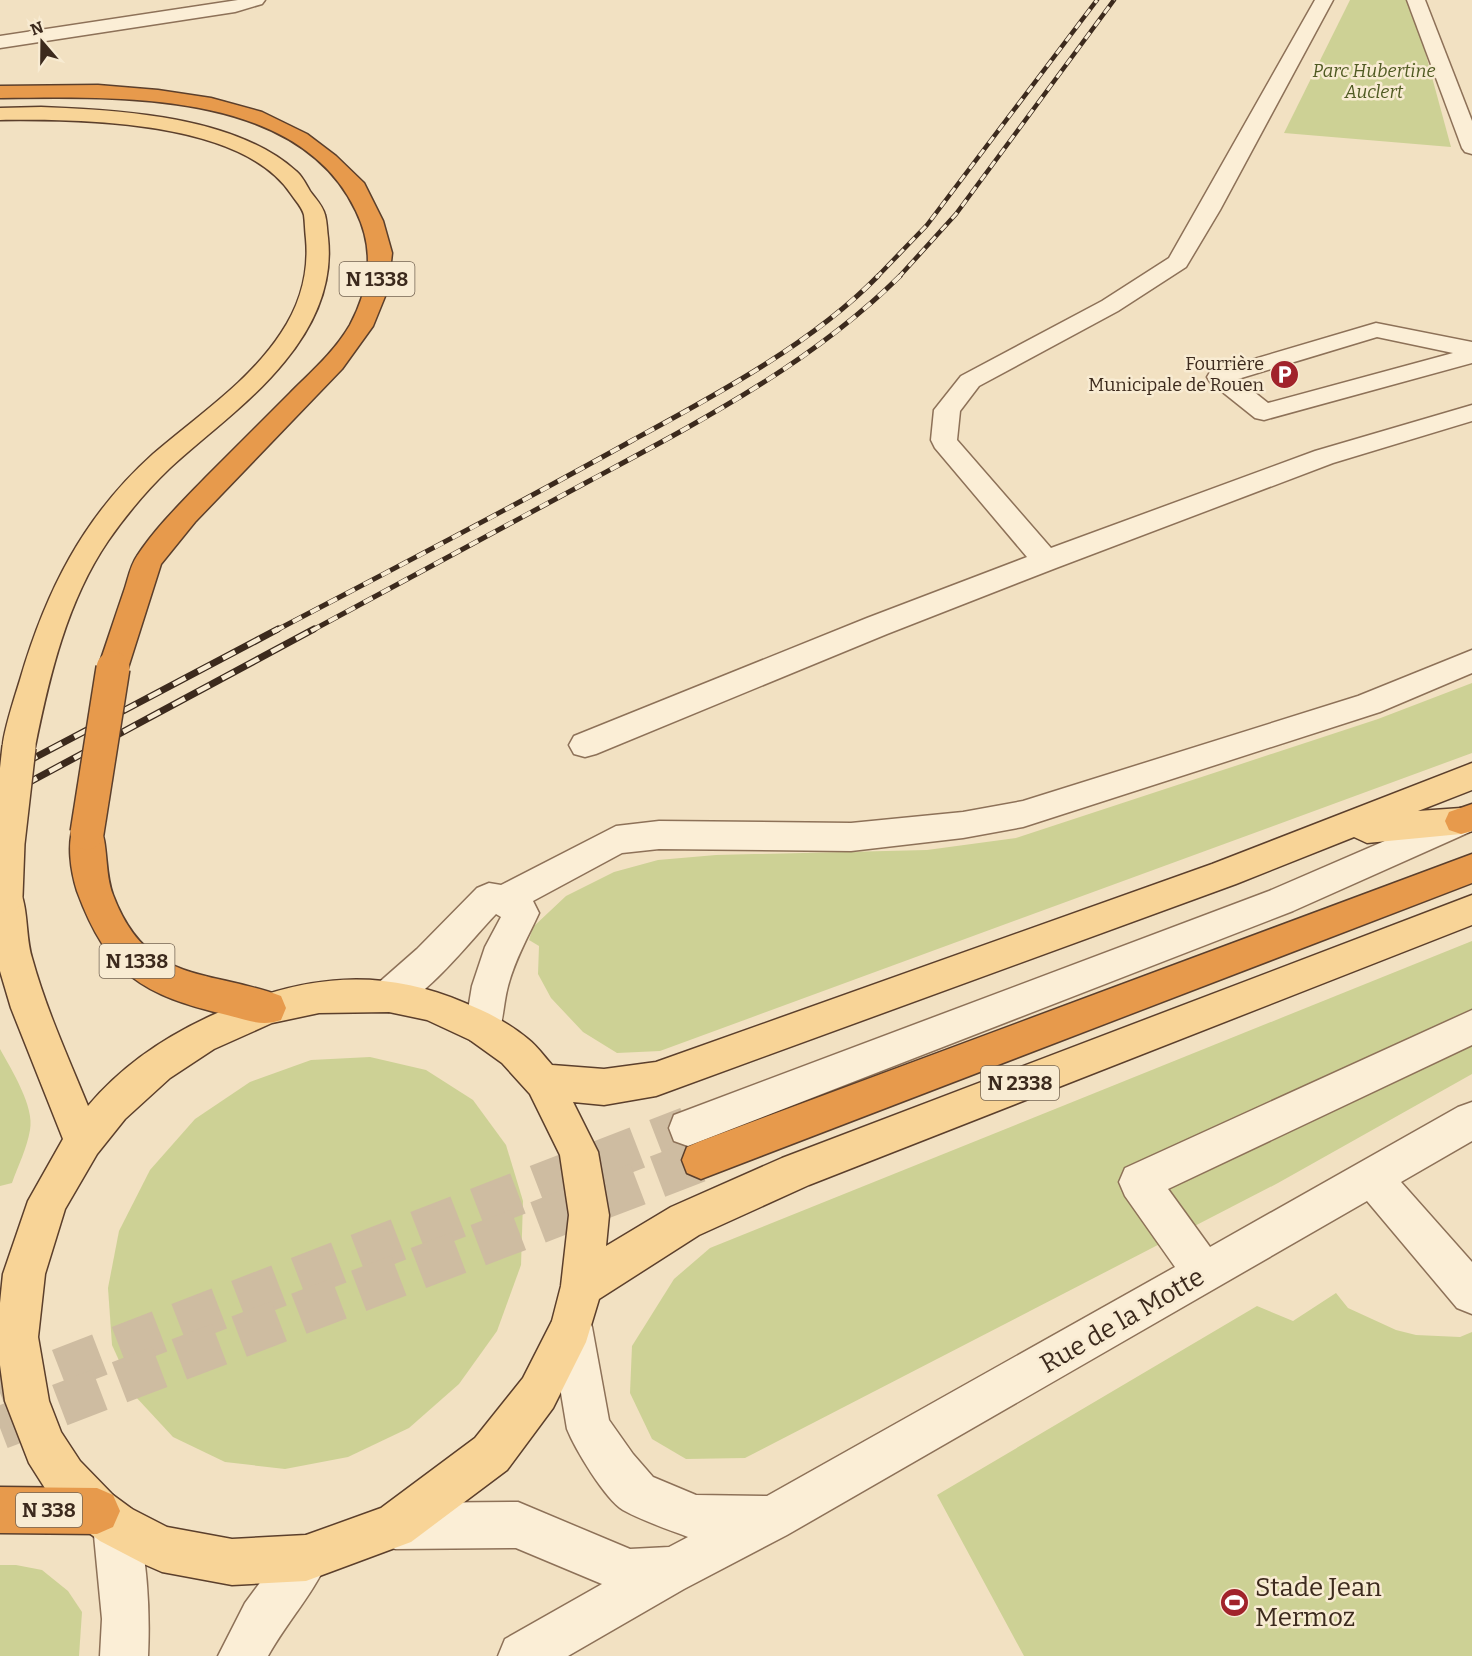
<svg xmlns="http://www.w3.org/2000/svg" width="1472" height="1656" font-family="Bitter,serif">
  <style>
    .green { fill: #cdd195 }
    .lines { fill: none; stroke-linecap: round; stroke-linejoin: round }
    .minor-tunnel { stroke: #cebca1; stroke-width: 43; stroke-dasharray: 43 21; stroke-linecap: butt }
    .highway-tunnel { stroke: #cebca1; stroke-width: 43; stroke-dasharray: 43 21; stroke-linecap: butt }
    .minor-casing { stroke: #8d7158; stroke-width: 3 }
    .major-casing { stroke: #5b3f2c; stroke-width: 3 }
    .highway-casing { stroke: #5b3f2c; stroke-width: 3 }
    .minor { fill: #fbeed6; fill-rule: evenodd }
    .major { fill: #f8d497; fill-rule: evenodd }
    .highway { fill: #e79a4c; fill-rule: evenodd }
    .rail-far2-casing { stroke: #3c2a1d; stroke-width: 4.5 }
    .rail-far1-casing { stroke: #3c2a1d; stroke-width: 5 }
    .rail-casing { stroke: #3c2a1d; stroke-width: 7 }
    .rail-far2 { stroke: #f8ebd2; stroke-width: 3; stroke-dasharray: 8; stroke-linecap: butt }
    .rail-far1 { stroke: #f8ebd2; stroke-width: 4; stroke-dasharray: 10; stroke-linecap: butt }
    .rail { stroke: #f8ebd2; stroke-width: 4.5; stroke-dasharray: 14; stroke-linecap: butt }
    .major-bridge-casing { stroke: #5b3f2c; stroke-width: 36; stroke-linecap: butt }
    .highway-bridge-casing { stroke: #5b3f2c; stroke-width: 36; stroke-linecap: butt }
    .major-bridge { stroke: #f8d497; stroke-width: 33 }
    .highway-bridge { stroke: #e79a4c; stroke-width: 33 }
    .labels { text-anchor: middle; stroke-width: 5; stroke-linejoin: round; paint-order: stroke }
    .far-park-label { font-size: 18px; font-style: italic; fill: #4f5a22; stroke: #f8ebd2 }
    .far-poi-label { font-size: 18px; fill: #3c2a1d; stroke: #f8ebd2; text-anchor: end }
    .shield { fill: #f8ebd2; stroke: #746453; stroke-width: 1.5 }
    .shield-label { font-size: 20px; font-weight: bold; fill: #3c2a1d }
    .near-street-label { font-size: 26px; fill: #3c2a1d; stroke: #f8ebd2 }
    .near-poi-label { font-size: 26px; fill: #3c2a1d; stroke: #f8ebd2; text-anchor: start }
  </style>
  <rect width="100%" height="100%" fill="#f2e1c2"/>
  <g class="green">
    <path d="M1350,0H1411L1451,147L1284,133Z"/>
    <path d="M1472,683V753L660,1051L617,1053L583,1032L551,998L538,974L539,946L529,940L533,927L566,896L614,872L658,860L716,855L927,850L1016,838L1378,719Z"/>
    <path d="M1472,941V1074L1278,1183L745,1458L686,1459L652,1439L630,1393L632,1346L674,1279L710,1248Z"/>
    <path d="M0,1049C11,1069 35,1107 30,1130C27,1148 18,1166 12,1183L0,1186Z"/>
    <path d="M370,1057L426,1070L473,1100L506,1145L523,1201L521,1265L497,1331L459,1384L409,1428L348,1457L285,1469L225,1462L173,1437L135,1396L112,1345L108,1288L119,1231L150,1170L195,1119L250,1082L311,1060Z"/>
    <path d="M1336,1293L1348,1308L1396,1330L1416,1335L1460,1337L1472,1332V1656H1024L937,1495L1257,1306L1293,1321Z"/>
    <path d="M0,1565H16L42,1570L68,1591L82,1612L79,1656H0Z"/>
  </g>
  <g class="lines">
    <path class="minor-tunnel" d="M0,1393L688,1128"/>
    <path class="highway-tunnel" d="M0,1428L701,1160"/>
    <defs>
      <g id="minor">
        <path d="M238,0H265L262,4L235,12L0,48V36Z"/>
        <path d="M1315,0H1333L1220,210L1186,267L1118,311L979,386L960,411L957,440L1051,548L1315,451L1472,405V421L1333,463L1056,568L887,634L596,754L585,757L574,754L569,745L574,736L867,618L1027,557L935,448L931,440L934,410L961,376L1102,301L1169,258Z"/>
        <path d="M1407,0H1425L1472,121V154L1465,152L1462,148Z"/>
        <path d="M1376,323L1472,342V363L1264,420L1255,418L1210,382L1207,377L1210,372ZM1377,337L1453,353L1268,403L1238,379Z"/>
        <path d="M1472,650V673L1380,712L1023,827L963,838L851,851L659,849L622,853L533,901L539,913C528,937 515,959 508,986C503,1004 504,1022 496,1040L483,1045L470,1040L465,1028L472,986L485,947L501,917L496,914C469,942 426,999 389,1012L376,1007L371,996L376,985L417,949L477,888L489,883L501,885L616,826L659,821L851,823L963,812L1023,801L1358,696Z"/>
        <path d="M1461,808L1472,811V831L1293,911L688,1146L674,1141L669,1128L674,1115L1269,891Z"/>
        <path d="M1472,1010V1045L1168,1189L1210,1247L1458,1107L1472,1102V1141L1401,1182L1472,1262V1314L1457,1308L1367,1201L787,1535L684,1589L568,1656H498L505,1639L602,1584L516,1548L395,1549L379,1542L372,1526L379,1510L395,1503L518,1502L630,1549L669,1547L688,1537C667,1529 643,1521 623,1510C605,1499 575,1449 567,1429L550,1327L556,1312L571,1306L586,1312L592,1327L609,1420L633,1454L653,1477L696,1495L767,1496L1175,1267L1125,1196L1119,1182L1125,1168Z"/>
        <path d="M116,1502L132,1509C148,1547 150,1615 148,1656H100L102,1619L93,1525L100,1509Z"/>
        <path d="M306,1535L322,1542L329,1558C314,1593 287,1622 268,1656H218L245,1603L290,1542Z"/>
      </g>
      <g id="major">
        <path d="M41,107C119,110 235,116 296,171C302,176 306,184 310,191C315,198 323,206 325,215C327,222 327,231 328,238C333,284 314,326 285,361C252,402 208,433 170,468C147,490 126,515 108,541C67,601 49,677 35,747L30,756L19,759L8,756C6,753 4,750 3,747C2,736 16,693 20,680C46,591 83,517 153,454C197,416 249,382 281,333C300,305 309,272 306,239C305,231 305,222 304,215C302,207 295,200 291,194C242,120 80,119 0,120V108Z"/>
        <path d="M1472,763V790L1418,811L1461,808L1472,811V831L1461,834L1367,843L1354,837L1236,884L656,1096L604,1105L573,1102L598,1152L609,1215L606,1246L671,1207L782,1158L1472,895V925L809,1185L699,1235L599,1299L586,1342L553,1408L507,1470L411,1542L306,1581L232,1585L162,1572L146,1565L100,1541L81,1527L48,1493L29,1463L5,1401L0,1365V1303L3,1274L28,1201L63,1139L11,1008L0,971V884L6,881L18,886C29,908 25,935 32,958C46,1009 68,1057 88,1106C124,1063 172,1032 224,1010C305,975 382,967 465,1003C487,1012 509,1023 528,1039C537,1046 544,1056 552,1065L604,1069L656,1062L1212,864ZM389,1012L427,1020L470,1040L502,1063L530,1094L560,1155L569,1215L561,1286L552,1321L523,1378L475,1438L381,1508L306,1535L232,1539L167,1527L132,1509L113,1495L80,1461L61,1432L49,1401L38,1337L45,1274L65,1209L97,1154L125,1119L170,1078L214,1049L272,1023L319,1013Z"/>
      </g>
      <g id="highway">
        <path d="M98,85L158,90L211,98L262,112L307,134L336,156L364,183L383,221L392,253L388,289L373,326L342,369L195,522L161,564L128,668L124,676L113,679L102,676L98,668C107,642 115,617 124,591C128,580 130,566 137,556C156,527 182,502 206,477C234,449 262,421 290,393C311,372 335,351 350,325C370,287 375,250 356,211C298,88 115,97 0,98V86Z"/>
        <path d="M1472,804V831L1461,834L1449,830L1445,821L1449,812Z"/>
        <path d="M87,819L99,823C109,845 104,872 113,895C147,985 208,969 281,996L286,1008L281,1020C262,1027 247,1020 227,1015C143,995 108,975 77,891C71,872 66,842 75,823Z"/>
        <path d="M1472,854V883L701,1179L687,1173L682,1160L687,1147L701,1141Z"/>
        <path d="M0,1487L97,1488L113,1495L120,1511L113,1527L97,1534L0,1533Z"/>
      </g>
    </defs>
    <use href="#minor" class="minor-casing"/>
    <use href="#major" class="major-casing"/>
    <use href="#highway" class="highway-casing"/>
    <use href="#minor" class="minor"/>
    <use href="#major" class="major"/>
    <use href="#highway" class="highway"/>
    <defs>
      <g id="rail-far2">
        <path d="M876,278L927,225L1097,0"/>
        <path d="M898,278L956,214L1114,0"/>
      </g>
      <g id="rail-far1">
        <path d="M275,631C395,568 515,506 633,440C714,396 813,343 878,276"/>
        <path d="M311,631C404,581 497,530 591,480C699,422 811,364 900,276"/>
      </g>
      <g id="rail">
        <path d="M0,776L278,629"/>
        <path d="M0,798L314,629"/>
      </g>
    </defs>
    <use href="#rail-far2" class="rail-far2-casing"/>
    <use href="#rail-far1" class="rail-far1-casing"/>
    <use href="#rail" class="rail-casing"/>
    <use href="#rail-far2" class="rail-far2"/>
    <use href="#rail-far1" class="rail-far1"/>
    <use href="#rail" class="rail"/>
    <defs>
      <path id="major-bridge" d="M6,896L8,843L19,747"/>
      <path id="highway-bridge" d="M87,833L113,668"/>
    </defs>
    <use href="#major-bridge" class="major-bridge-casing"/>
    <use href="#highway-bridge" class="highway-bridge-casing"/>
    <use href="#major-bridge" class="major-bridge"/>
    <use href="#highway-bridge" class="highway-bridge"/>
  </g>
  <defs>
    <symbol id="parking-disc" viewBox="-11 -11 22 22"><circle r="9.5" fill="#a1232b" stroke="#f8ebd2"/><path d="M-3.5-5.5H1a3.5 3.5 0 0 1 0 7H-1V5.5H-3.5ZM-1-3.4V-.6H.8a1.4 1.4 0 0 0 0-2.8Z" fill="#fff"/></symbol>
    <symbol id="stadium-disc" viewBox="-11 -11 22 22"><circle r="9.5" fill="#a1232b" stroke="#f8ebd2"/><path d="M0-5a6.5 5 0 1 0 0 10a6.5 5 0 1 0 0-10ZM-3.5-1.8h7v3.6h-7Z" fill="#fff"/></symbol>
  </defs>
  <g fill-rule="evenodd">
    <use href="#parking-disc" x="1268" y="358" width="33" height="33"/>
    <use href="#stadium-disc" x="1218" y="1586" width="33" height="33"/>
  </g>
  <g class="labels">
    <g class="far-park-label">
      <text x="1374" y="77">Parc Hubertine<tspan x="1374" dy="21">Auclert</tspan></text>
    </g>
    <g class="far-poi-label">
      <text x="1264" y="370">Fourrière<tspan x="1264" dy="21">Municipale de Rouen</tspan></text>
    </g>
    <g class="shield">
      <rect x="339.5" y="262" width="75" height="34" rx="4.5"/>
      <rect x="99.5" y="944" width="75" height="34" rx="4.5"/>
      <rect x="981" y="1066" width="78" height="34" rx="4.5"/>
      <rect x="16" y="1493" width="66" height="34" rx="4.5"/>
    </g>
    <g class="shield-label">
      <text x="377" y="286">N 1338</text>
      <text x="137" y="968">N 1338</text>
      <text x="1020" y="1090">N 2338</text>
      <text x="49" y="1517">N 338</text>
    </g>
    <g class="near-street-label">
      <text transform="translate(1122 1320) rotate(-30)" y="9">Rue de la Motte</text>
    </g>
    <g class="near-poi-label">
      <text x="1255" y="1596">Stade Jean<tspan x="1255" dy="30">Mermoz</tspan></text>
    </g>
  </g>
  <g transform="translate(42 42) rotate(340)" stroke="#f8ebd2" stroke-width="4.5" paint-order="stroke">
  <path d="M0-4.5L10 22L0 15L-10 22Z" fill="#3c2a1d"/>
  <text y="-9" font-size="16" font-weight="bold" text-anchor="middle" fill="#3c2a1d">N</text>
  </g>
</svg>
